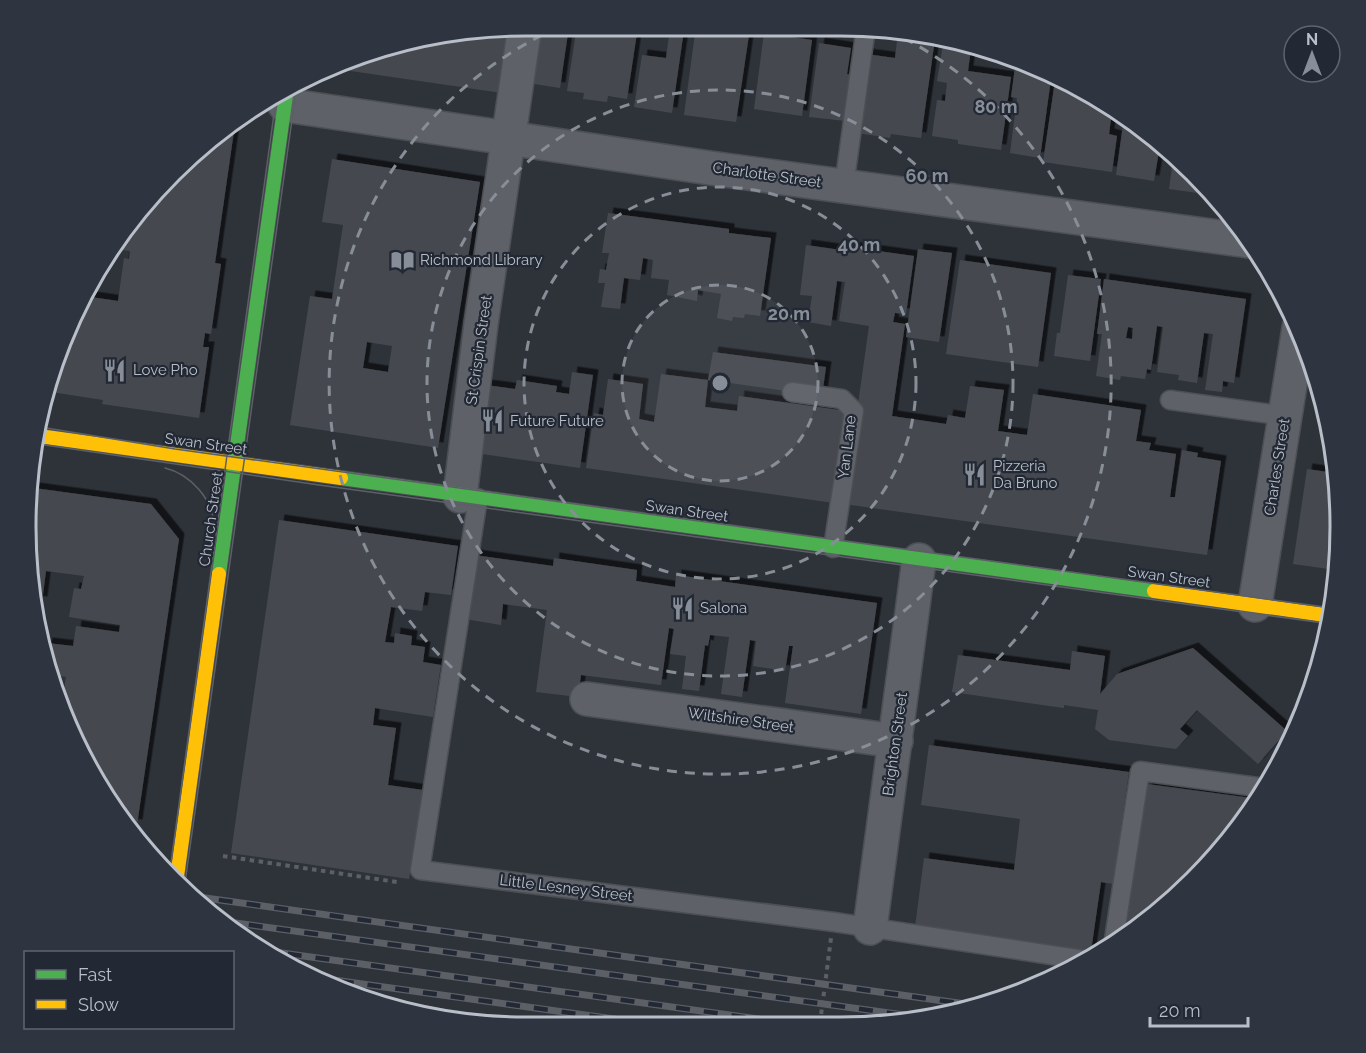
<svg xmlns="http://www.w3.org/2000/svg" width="1366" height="1053" font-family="Raleway,sans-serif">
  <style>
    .building { fill: #45494f; fill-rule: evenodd; filter: url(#shadow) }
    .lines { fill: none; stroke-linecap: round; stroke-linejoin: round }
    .lane-casing { stroke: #4c4f54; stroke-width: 21 }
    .street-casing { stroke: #4c4f54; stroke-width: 36 }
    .fast-casing { stroke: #4c4f54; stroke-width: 16 }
    .slow-casing { stroke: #4c4f54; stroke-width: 16 }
    .path { stroke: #5c6065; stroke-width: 4; stroke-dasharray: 4.5 4.5; stroke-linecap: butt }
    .lane { stroke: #5e6168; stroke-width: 18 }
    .street { stroke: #5e6168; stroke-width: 33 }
    .fast { stroke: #4caf50; stroke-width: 14 }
    .slow { stroke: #ffc107; stroke-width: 14 }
    .tram { stroke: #5c6066; stroke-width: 1.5 }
    .rail-casing { stroke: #5c6066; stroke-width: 7 }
    .rail { stroke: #222934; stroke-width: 4.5; stroke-dasharray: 14; stroke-linecap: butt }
    .path-bridge { stroke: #5c6065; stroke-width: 4; stroke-dasharray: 4.5 4.5; stroke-linecap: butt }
    .ring { fill: none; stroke: #888e97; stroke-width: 3; stroke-dasharray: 10 8 }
    .labels { text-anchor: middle; stroke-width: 4.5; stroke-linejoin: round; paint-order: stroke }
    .street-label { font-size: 15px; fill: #b9bfc9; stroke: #222934 }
    .poi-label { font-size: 15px; fill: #b9bfc9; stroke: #222934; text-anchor: start }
    .rim { fill: none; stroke: #b9bfc9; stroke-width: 3 }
    .centre { fill: #888e97; stroke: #222934; stroke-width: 3 }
    .ring-label { font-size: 18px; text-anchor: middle; font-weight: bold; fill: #888e97; stroke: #222934; stroke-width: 4.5; stroke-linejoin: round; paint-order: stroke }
  </style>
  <defs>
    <filter id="shadow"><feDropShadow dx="5.5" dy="-5.5" stdDeviation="0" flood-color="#0009"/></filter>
  </defs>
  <rect width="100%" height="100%" fill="#2e333a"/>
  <g class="building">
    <path d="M530,26H569L560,88L528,83Z"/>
    <path d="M577,26H638L627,99L608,96L607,102L583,99L584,93L567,91Z"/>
    <path d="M696,26L750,28L736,122L684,115Z"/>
    <path d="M511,28L502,93L344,70L345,64L397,43Z"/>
    <path d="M670,28L684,30L672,113L634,107L642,55L666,58Z"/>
    <path d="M898,32L935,39L921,138L891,134L890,138L857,133L866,54L895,58Z"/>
    <path d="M764,33L812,40L802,116L754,109Z"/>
    <path d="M819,43L851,48L847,74L853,75L846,121L809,117Z"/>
    <path d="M943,45L971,49L968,71L1011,77L1001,150L958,144V140L932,136L937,100L945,101L947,83L937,81Z"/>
    <path d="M1016,60L1051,79L1040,158L1010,153L1017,98L1011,97Z"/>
    <path d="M1055,81L1112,112L1109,134L1117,136L1112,172L1043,162Z"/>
    <path d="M1124,118L1144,129L1160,145L1154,181L1116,175Z"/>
    <path d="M235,124L215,263L221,264L211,334L205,333L203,347H209L199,418L102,404L103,400L45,391L84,296L118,301L124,258L129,259L130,251L114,249L172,172Z"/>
    <path d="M332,159L480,182L438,448L290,425L310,296L332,299L343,225L322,222ZM367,342L392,346L388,372L363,368Z"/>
    <path d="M1173,160L1205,194L1169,189Z"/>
    <path d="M608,213L729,229V233L771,238L760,316L745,314L744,318L733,317L732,321L717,318L721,294L698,290L697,301L667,295L669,280L651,278L653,260L643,258L640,280L624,278L620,309L601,307L605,283H598L600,269L606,270L609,253H602Z"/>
    <path d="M806,245L841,250L842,246L914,256L906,314L895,313L893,322L905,324L892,416L946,424L948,415L965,418L970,386L1004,390L998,431L1027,435L1033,394L1141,410L1136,441L1151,443L1149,450L1176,454L1170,497H1175L1182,450L1198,453L1197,457L1221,461L1207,555L844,504L869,326L839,321L845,282L837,281L831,326L808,322L812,296L800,295Z"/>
    <path d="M918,249L952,253L939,342L906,337Z"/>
    <path d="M960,260L1051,273L1038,367L946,354Z"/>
    <path d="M1068,275L1101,279L1090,361L1054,356L1057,333H1060Z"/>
    <path d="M1104,279L1246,299L1234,383L1223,381L1222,392L1205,390L1213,334L1204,333L1197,383L1178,380L1179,375L1157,372L1163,327L1157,326L1151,370L1147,369L1145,379L1121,376L1120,380L1096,376L1102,334H1097ZM1128,327L1133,328L1132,339L1126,338Z"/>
    <path d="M713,352L826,367L822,396L708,380Z"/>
    <path d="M572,372L593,375L580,468L468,452L478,384L515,389L517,380L557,386L556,392L569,394Z"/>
    <path d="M661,374L708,380L705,407L737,411L739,396L847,411L834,503L586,468L594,413L603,415L608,379L643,384L639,419L654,422Z"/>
    <path d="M1307,469L1335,473L1340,527L1336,570L1293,564Z"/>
    <path d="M34,488L151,504L179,539L137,825L125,823L110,805L60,703H62L66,677L49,674L45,653L47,643L73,646L76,626L119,632L120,625L69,617L74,588L81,589L84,576L46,571L42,602L35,601L29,569L31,551H27Z"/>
    <path d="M279,520L458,546L451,595L425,592L422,611L391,607L385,642L394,643L395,633L412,636L411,645L425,647L423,662L441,665L433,717L375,708L373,725L396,728L388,785L423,790L409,879L231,853Z"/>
    <path d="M474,555L553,566L554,558L637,570L636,581L675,587L676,575L877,603L861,714L785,703L793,646H789L785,671L753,666L756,641L750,640L742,697L721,694L729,637L710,635L708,646L705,645L699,691L682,689L686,656L670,654L674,629L669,628L661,685L581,675L578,697L536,692L547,610L503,604L501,625L465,619Z"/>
    <path d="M1193,648L1287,731L1258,764L1197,710L1180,729L1188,736L1176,749L1109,740L1095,729L1098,710L1064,705V708L952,692L958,655L1070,670L1072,651L1105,656L1100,694L1117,674Z"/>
    <path d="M929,745L1129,772L1113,884L1101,882L1091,951L915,927L924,858L1014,870L1020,819L921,805Z"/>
    <path d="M1147,784L1259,799L1194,881L1125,937Z"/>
  </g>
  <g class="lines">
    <defs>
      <g id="lane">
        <path d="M844,186L866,27"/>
        <path d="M792,392L842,399L854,411L833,548"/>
        <path d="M1170,400L1285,416"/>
        <path d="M478,498L420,870L834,922L1084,960"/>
        <path d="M1113,946L1140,771L1265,788"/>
      </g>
      <g id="street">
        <path d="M285,105L710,168L1249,241"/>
        <path d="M460,496L481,324L525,26"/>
        <path d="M1255,605L1299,328"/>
        <path d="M587,699L896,741"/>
        <path d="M870,928L919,560"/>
      </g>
      <g id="fast">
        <path d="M341,478L1154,591"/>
        <path d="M219,574L287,88"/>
      </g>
      <g id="slow">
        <path d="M39,436L341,478"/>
        <path d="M1154,591L1332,616"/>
        <path d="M176,884L219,574"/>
      </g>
    </defs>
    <use href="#lane" class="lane-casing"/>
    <use href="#street" class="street-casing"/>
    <use href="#fast" class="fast-casing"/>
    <use href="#slow" class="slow-casing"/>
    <g class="path">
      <path d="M132,832L140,833"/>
      <path d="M223,856L397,882"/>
    </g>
    <use href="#lane" class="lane"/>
    <use href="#street" class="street"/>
    <use href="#fast" class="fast"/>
    <use href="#slow" class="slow"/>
    <g class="tram">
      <path d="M40,427L175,449L1332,608"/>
      <path d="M38,444L319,485L1331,624"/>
      <path d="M165,468C190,474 213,499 214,525"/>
      <path d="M169,877L277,92"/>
      <path d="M184,890L297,84"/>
    </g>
    <defs>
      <g id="rail">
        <path d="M191,896L980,1006"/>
        <path d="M221,921L926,1018"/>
        <path d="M260,950L788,1023"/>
        <path d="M312,977L643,1023"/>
      </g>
    </defs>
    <use href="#rail" class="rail-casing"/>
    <use href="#rail" class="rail"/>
    <path class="path-bridge" d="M820,1023L831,938"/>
  </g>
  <circle cx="720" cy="383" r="98" fill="#888e97" fill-opacity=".12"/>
  <g class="ring">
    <circle cx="720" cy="383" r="98"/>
    <circle cx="720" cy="383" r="196"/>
    <circle cx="720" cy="383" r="293"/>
    <path d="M888 30A391 391 0 1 1 561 26"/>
  </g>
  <defs>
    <symbol id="library-bare" viewBox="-9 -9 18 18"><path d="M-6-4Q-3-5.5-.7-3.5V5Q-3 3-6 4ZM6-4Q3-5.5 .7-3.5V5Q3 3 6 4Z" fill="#888e97" stroke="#222934" stroke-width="2.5" paint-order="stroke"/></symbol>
    <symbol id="restaurant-bare" viewBox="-9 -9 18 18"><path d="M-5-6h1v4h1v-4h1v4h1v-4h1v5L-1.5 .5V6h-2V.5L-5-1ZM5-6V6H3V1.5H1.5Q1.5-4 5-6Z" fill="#888e97" stroke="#222934" stroke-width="2.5" paint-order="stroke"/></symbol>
  </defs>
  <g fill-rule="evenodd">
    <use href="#library-bare" x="386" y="244" width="33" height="33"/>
    <use href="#restaurant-bare" x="98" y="354" width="33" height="33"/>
    <use href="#restaurant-bare" x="476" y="404" width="33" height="33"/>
    <use href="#restaurant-bare" x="958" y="458" width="33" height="33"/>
    <use href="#restaurant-bare" x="666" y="592" width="33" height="33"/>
  </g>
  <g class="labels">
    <g class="street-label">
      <text transform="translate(767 175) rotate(8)" y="5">Charlotte Street</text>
      <text transform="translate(479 350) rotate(-82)" y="5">St Crispin Street</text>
      <text transform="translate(206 444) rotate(8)" y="5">Swan Street</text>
      <text transform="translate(847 447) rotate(-83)" y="5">Yan Lane</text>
      <text transform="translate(1277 467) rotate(-81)" y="5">Charles Street</text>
      <text transform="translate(687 511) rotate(8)" y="5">Swan Street</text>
      <text transform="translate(211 519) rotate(-82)" y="5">Church Street</text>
      <text transform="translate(1169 577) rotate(8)" y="5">Swan Street</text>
      <text transform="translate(741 720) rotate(8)" y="5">Wiltshire Street</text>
      <text transform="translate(895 744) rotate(-82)" y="5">Brighton Street</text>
      <text transform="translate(566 888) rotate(7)" y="5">Little Lesney Street</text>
    </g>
    <g class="poi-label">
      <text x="420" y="265">Richmond Library</text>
      <text x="133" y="375">Love Pho</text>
      <text x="510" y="426">Future Future</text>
      <text x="993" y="471">Pizzeria<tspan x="993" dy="17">Da Bruno</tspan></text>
      <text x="700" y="613">Salona</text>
    </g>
  </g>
  <path d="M0 0H1366V1053H0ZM526 36H840A490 490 0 0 1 1330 526V527A490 490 0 0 1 840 1017H526A490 490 0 0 1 36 527V526A490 490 0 0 1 526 36Z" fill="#2e3540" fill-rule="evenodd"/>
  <path class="rim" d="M526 36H840A490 490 0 0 1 1330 526V527A490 490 0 0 1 840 1017H526A490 490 0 0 1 36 527V526A490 490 0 0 1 526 36Z"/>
  <circle cx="720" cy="383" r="9" class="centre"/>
  <g class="ring-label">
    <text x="996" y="113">80 m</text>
    <text x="927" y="182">60 m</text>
    <text x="859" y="251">40 m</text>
    <text x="789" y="320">20 m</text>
  </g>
  <rect x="24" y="951" width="210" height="78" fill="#222934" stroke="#5e6570" stroke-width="1.5"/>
  <rect x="36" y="970" width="30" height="9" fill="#4caf50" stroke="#5e6570" stroke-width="1.5"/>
  <text x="78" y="981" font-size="18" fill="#b9bfc9">Fast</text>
  <rect x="36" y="1000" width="30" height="9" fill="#ffc107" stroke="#5e6570" stroke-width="1.5"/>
  <text x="78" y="1011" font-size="18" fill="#b9bfc9">Slow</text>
  <g transform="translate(1312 54)"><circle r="28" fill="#222934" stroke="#5e6570" stroke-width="1.5"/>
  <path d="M0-4.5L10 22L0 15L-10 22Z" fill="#888e97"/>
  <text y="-9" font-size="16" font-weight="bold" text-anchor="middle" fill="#b9bfc9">N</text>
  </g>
  <path d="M1150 1017v9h98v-9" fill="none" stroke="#b9bfc9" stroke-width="3"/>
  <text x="1159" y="1017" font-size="18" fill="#b9bfc9" stroke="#222934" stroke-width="4.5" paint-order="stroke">20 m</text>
</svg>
